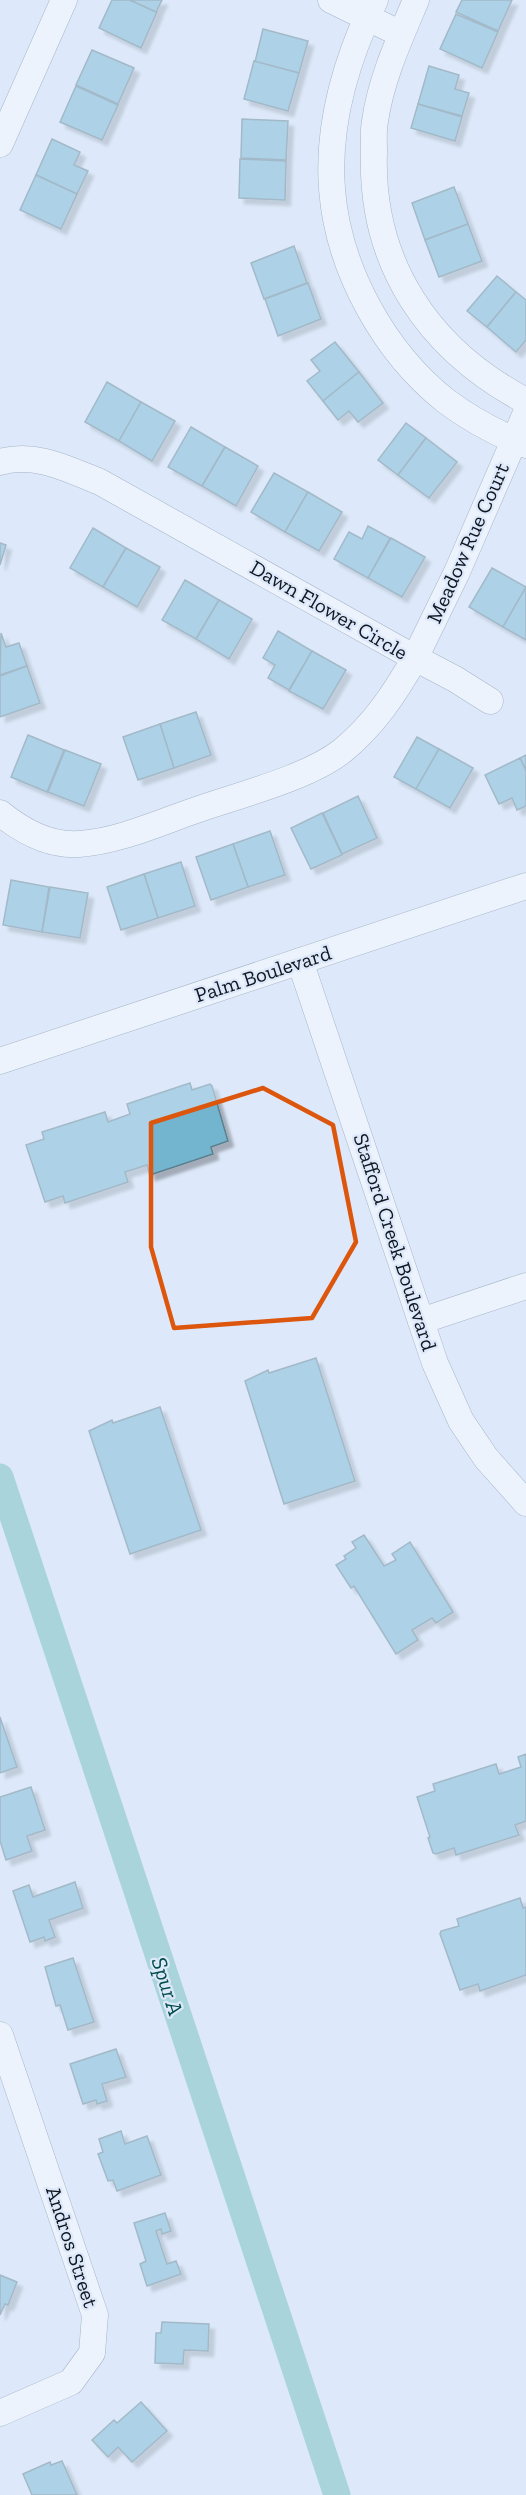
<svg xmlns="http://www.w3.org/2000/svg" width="526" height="2495" font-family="'Zilla Slab',serif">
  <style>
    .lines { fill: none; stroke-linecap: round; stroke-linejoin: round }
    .canal { stroke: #6ebbb8; stroke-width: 27 }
    .building { fill: #73b4ce; stroke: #5d7f8d; stroke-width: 1.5; filter: url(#shadow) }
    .minor-casing { stroke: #64758e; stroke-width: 27 }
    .minor { stroke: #fff; stroke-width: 26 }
    .marked { fill: none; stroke: #dd560d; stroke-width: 4.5; stroke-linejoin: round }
    .labels { text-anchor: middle; stroke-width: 4.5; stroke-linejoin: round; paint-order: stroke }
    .street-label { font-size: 21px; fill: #0f161f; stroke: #dde9fa }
    .water-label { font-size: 22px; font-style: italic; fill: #034d4c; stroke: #dde9fa }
  </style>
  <defs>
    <filter id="shadow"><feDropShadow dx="5.5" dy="5.5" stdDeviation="1.5" flood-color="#0004"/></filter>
  </defs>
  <rect width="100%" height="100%" fill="#dde9fa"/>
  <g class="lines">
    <path class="canal" d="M0,1477L337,2495"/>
  </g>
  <g class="building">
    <path d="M112,0H130L157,12L141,48L99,28Z"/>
    <path d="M130,0H162L156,12Z"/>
    <path d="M462,0H512L498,31L456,12Z"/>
    <path d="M456,14L498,32L482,68L440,49Z"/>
    <path d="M263,29L308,41L299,73L255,62Z"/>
    <path d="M92,50L134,68L118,104L76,85Z"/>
    <path d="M254,61L299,73L288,111L244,99Z"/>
    <path d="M429,66L459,75L455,89L469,93L462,116L418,104Z"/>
    <path d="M76,86L118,105L102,140L60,122Z"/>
    <path d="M418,104L462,117L455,141L411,128Z"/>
    <path d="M242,119L288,121L286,160L241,158Z"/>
    <path d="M52,139L80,152L74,165L88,171L77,194L36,175Z"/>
    <path d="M240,159L286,161L285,200L239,198Z"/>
    <path d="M36,175L77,194L61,229L20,210Z"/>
    <path d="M454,187L468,224L425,240L412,203Z"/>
    <path d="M468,224L482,261L439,277L425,240Z"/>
    <path d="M294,246L307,283L264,299L251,263Z"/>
    <path d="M497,276L516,292L487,327L467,311Z"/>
    <path d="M308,283L321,319L278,336L265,299Z"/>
    <path d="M516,292L526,300V340L516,352L487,327Z"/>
    <path d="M335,342L359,372L323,401L307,381L320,371L311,360Z"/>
    <path d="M359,372L383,403L358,422L349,411L338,420L323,401Z"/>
    <path d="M107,382L141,402L119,441L85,422Z"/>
    <path d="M141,402L175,421L152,461L119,441Z"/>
    <path d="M406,423L426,438L398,475L378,460Z"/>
    <path d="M191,427L225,447L202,486L168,467Z"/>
    <path d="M426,438L457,462L429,498L398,475Z"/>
    <path d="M225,447L258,466L236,506L202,486Z"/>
    <path d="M274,473L308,492L285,532L251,512Z"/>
    <path d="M308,492L342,512L319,551L285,532Z"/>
    <path d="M368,526L390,538L368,578L334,559L349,532L362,539Z"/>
    <path d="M93,528L126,548L103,587L70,568Z"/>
    <path d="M391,538L425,557L402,597L368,578Z"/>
    <path d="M0,543L6,545L0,565Z"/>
    <path d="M126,548L160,567L137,607L103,587Z"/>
    <path d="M492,568L526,587L503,627L469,607Z"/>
    <path d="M185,580L219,600L196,639L162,620Z"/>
    <path d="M526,587V640L503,627Z"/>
    <path d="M219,600L252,619L229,659L196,639Z"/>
    <path d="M278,631L312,651L289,690L268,678L275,665L263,658Z"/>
    <path d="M1,633L6,647L19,643L27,666L0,675Z"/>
    <path d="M312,651L346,670L323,709L289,691Z"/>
    <path d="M27,666L40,703L0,717V676Z"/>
    <path d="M196,712L211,755L174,768L160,724Z"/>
    <path d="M160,724L174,768L138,780L123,737Z"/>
    <path d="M28,735L64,750L47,792L11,777Z"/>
    <path d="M417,737L439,749L416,789L394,777Z"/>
    <path d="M439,749L473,768L450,808L416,789Z"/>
    <path d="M65,750L101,764L84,806L48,792Z"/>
    <path d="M526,755V770L520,758Z"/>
    <path d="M520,758L526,771V806L517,810L512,798L499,804L485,775Z"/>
    <path d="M358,796L377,838L342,854L323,813Z"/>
    <path d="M322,813L342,855L311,869L291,828Z"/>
    <path d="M270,831L285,875L248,887L233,844Z"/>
    <path d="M233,844L248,887L211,900L196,857Z"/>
    <path d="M181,862L195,906L158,918L144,874Z"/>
    <path d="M144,874L158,918L121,930L107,887Z"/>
    <path d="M11,880L49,887L42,932L3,925Z"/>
    <path d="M50,887L88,893L80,938L42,932Z"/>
    <path d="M190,1083L192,1090L210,1084L212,1086L228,1141L211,1147L213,1154L150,1175L147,1165L125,1172L128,1182L65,1203L63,1196L45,1202L26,1145L44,1139L42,1132L105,1112L108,1122L130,1114L127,1104Z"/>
    <path d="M316,1358L355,1481L284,1504L245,1381L268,1370L269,1373Z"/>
    <path d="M160,1407L201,1530L130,1554L89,1431L112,1420L113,1423Z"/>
    <path d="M364,1535L384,1566L396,1560L392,1554L410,1542L453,1612L436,1623L432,1618L412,1630L418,1640L396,1654L354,1586L351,1588L336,1565L346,1559L344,1556L356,1548L352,1542Z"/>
    <path d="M0,1717L17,1767L0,1773Z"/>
    <path d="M526,1754V1821L515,1825L519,1835L456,1855L454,1848L436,1854L433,1853L428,1838L430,1837L417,1797L435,1791L433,1784L496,1764L499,1774L521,1767L518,1757Z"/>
    <path d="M31,1787L45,1830L27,1836L32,1851L6,1860L0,1841V1797Z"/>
    <path d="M75,1882L83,1908L49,1920L55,1937L45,1941L44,1937L30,1942L13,1891L29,1885L33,1897Z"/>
    <path d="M520,1898L523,1908L526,1907V1975L480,1991L478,1984L460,1990L440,1934L441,1931L459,1926L457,1919Z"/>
    <path d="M73,1958L94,2022L68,2030L60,2005L56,2006L45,1967Z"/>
    <path d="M116,2049L126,2077L102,2084L107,2101L97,2104L96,2100L83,2104L70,2064Z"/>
    <path d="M121,2131L125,2144L147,2136L161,2175L117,2191L113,2180L108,2181L98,2154L103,2152L99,2139Z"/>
    <path d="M165,2213L171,2231L162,2234L161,2229L156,2231L167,2264L176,2261L181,2274L147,2286L140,2264L146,2261L134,2223Z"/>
    <path d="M0,2275L17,2282L8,2305L5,2304L0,2315Z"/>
    <path d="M162,2322L209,2324L208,2351L184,2350L183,2364L155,2363L156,2333H161Z"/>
    <path d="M141,2402L167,2431L132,2462L118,2447L108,2457L92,2440L114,2420L117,2423Z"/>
    <path d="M62,2461L77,2495H32L23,2474L50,2462L51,2465Z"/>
  </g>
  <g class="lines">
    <defs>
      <g id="minor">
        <path d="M331,0L401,34"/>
        <path d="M375,0C347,58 327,124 332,189C338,269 384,352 446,401C470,419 498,434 526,445"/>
        <path d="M416,0C400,38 381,79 375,121C373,131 374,142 374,152C370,264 429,350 526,401"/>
        <path d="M0,144L64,0"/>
        <path d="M0,462C36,452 67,469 100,482L415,658C395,693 374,725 342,751C309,777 243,794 202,808C163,821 121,841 79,844C50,846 22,831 0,813"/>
        <path d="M490,701L455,679L415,658L457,572L526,413"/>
        <path d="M300,961L435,1363L461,1421L486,1458L526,1503"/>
        <path d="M0,1061L526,886"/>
        <path d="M421,1321L526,1286"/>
        <path d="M0,2035L95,2315L92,2353L71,2382L0,2413"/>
      </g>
    </defs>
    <use href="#minor" class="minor-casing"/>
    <use href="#minor" class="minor"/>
  </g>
  <path d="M0 0H526V2495H0ZM263,1088L333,1125L356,1242L312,1318L174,1328L151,1247V1123Z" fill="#dde9fa" fill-opacity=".55" fill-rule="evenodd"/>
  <path class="marked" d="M263,1088L333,1125L356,1242L312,1318L174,1328L151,1247V1123Z"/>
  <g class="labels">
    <g class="street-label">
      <text transform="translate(468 543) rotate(-66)" y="7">Meadow Rue Court</text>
      <text transform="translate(329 610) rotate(30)" y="7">Dawn Flower Circle</text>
      <text transform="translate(263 974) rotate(-18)" y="7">Palm Boulevard</text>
      <text transform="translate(395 1242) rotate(72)" y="7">Stafford Creek Boulevard</text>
      <text transform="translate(72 2247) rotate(72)" y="7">Andros Street</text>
    </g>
    <g class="water-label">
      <text transform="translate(168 1986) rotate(72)" y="8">Spur A</text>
    </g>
  </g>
</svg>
